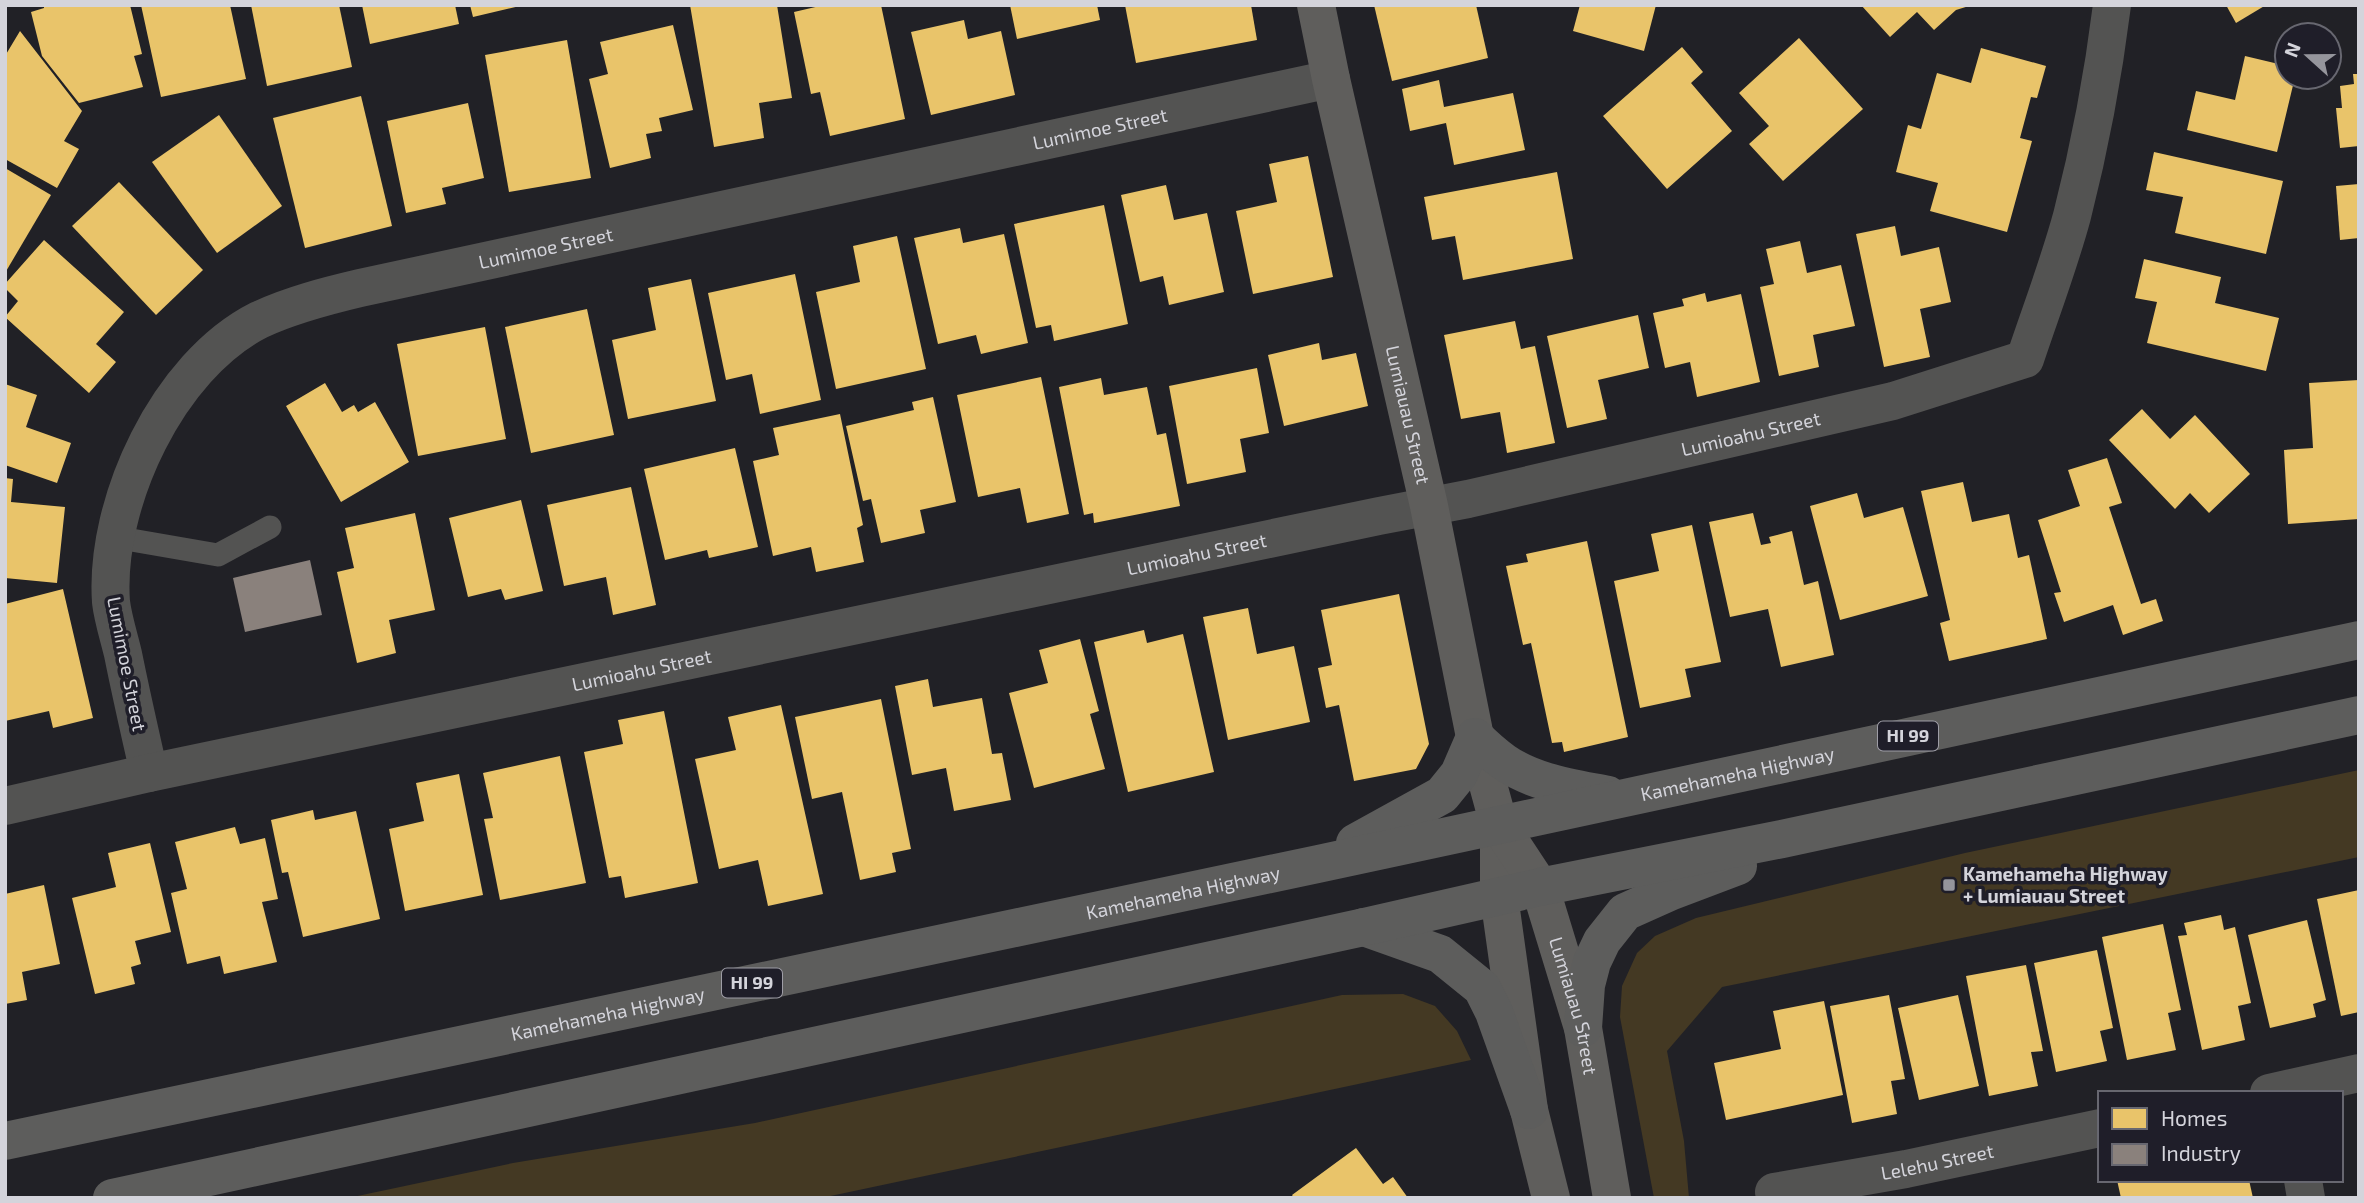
<svg xmlns="http://www.w3.org/2000/svg" width="2364" height="1203" font-family="'Exo 2',sans-serif">
  <style>
    .green { fill: #443923 }
    .homes { fill: #e9c46a }
    .industry { fill: #8a817c }
    .lines { fill: none; stroke-linecap: round; stroke-linejoin: round }
    .lane { stroke: #535352; stroke-width: 23 }
    .street { stroke: #535352; stroke-width: 38 }
    .secondary { stroke: #5f5e5c; stroke-width: 38 }
    .primary { stroke: #5d5d5c; stroke-width: 38 }
    .poi-dot { fill: #95959c; stroke: #1f1e29; stroke-width: 2.5 }
    .labels { text-anchor: middle; stroke-width: 7; stroke-linejoin: round; paint-order: stroke }
    .shield { fill: #1f1e29; stroke: #9e9da6; stroke-width: 2 }
    .shield-label { font-size: 18px; font-weight: bold; fill: #d4d4db }
    .street-label { font-size: 19px; fill: #d4d4db; stroke: #1f1e29 }
    .poi-label { font-size: 19px; font-weight: bold; fill: #d4d4db; stroke: #1f1e29; text-anchor: start }
  </style>
  <rect width="100%" height="100%" fill="#212126"/>
  <g class="green">
    <path d="M2359,770V857L1722,987L1667,1051L1684,1141L1689,1198H1654L1620,1017L1622,986L1637,953L1655,936L1696,918L1965,853Z"/>
    <path d="M1403,994L1435,1006L1457,1031L1471,1060L821,1198H348L513,1163L755,1123L1342,995Z"/>
  </g>
  <g class="homes">
    <path d="M44,5H130L142,54L134,56L143,87L79,103L42,56L31,12L44,8Z"/>
    <path d="M141,5H230L246,79L161,97Z"/>
    <path d="M251,5H339L352,67L267,86Z"/>
    <path d="M362,5H455L459,24L370,44Z"/>
    <path d="M470,5H520V6L473,17Z"/>
    <path d="M690,5H777L792,98L759,103L764,138L714,147Z"/>
    <path d="M824,5H881L905,119L830,136L820,92L811,94L794,12Z"/>
    <path d="M1010,5H1097L1100,20L1017,39Z"/>
    <path d="M1125,5H1251L1257,40L1136,63Z"/>
    <path d="M1374,5H1476L1488,58L1392,81Z"/>
    <path d="M1580,5H1656L1644,51L1573,31Z"/>
    <path d="M1861,5H1969V6L1956,10L1934,30L1917,12L1890,37Z"/>
    <path d="M2226,5H2266L2236,23Z"/>
    <path d="M964,20L968,39L1001,31L1015,95L931,115L911,32Z"/>
    <path d="M673,25L693,110L659,118L662,131L646,134L651,158L610,168L589,79L608,74L600,42Z"/>
    <path d="M20,31L82,111L64,141L79,149L57,188L5,159V56Z"/>
    <path d="M1799,38L1863,109L1783,181L1749,144L1769,126L1739,93Z"/>
    <path d="M567,40L591,178L509,192L485,55Z"/>
    <path d="M1682,47L1703,72L1691,83L1732,131L1667,189L1603,116Z"/>
    <path d="M1981,48L2046,66L2037,98L2031,97L2020,138L2032,141L2007,232L1930,211L1938,183L1896,172L1908,125L1921,129L1937,73L1971,83Z"/>
    <path d="M2245,56L2287,66V77H2295L2277,152L2187,130L2196,91L2235,100Z"/>
    <path d="M2353,74H2359V146L2340,148L2336,108H2342L2340,86L2354,84Z"/>
    <path d="M1439,80L1444,107L1513,93L1525,150L1454,165L1446,123L1410,131L1402,89Z"/>
    <path d="M361,96L392,226L305,248L273,118Z"/>
    <path d="M468,103L484,178L442,188L446,204L406,213L387,121Z"/>
    <path d="M219,115L282,206L217,253L152,162Z"/>
    <path d="M2154,152L2283,181L2266,254L2175,233L2183,197L2146,190Z"/>
    <path d="M1308,156L1333,277L1253,294L1236,211L1277,202L1269,164Z"/>
    <path d="M5,168L51,195L5,273Z"/>
    <path d="M1557,172L1573,259L1463,280L1455,236L1432,240L1424,197Z"/>
    <path d="M119,182L203,270L156,315L72,226Z"/>
    <path d="M2359,184V238L2340,240L2336,186Z"/>
    <path d="M1166,185L1174,220L1207,213L1224,292L1169,305L1163,276L1140,282L1121,195Z"/>
    <path d="M1104,205L1128,324L1054,341L1051,325L1036,328L1014,224Z"/>
    <path d="M1895,226L1901,256L1939,247L1951,302L1920,309L1930,357L1884,367L1856,234Z"/>
    <path d="M960,228L963,243L1004,234L1028,343L981,354L976,335L938,344L914,238Z"/>
    <path d="M897,236L926,369L836,389L816,292L860,282L853,246Z"/>
    <path d="M44,240L124,312L96,344L116,362L89,393L5,317L18,301L5,288V284Z"/>
    <path d="M1800,241L1807,273L1841,265L1855,326L1813,335L1819,367L1779,376L1760,287L1774,284L1766,249Z"/>
    <path d="M2144,259L2221,277L2215,303L2279,318L2266,371L2147,343L2157,302L2135,298Z"/>
    <path d="M795,274L821,400L760,414L752,374L726,380L708,293Z"/>
    <path d="M691,279L716,401L628,419L612,340L656,330L648,288Z"/>
    <path d="M1705,293L1707,302L1741,294L1760,382L1697,397L1690,362L1665,368L1653,313L1684,306L1682,299Z"/>
    <path d="M587,309L614,435L531,453L505,327Z"/>
    <path d="M1638,315L1649,368L1598,380L1607,419L1567,428L1547,336Z"/>
    <path d="M1515,321L1521,349L1535,346L1555,443L1507,453L1500,412L1461,419L1444,335Z"/>
    <path d="M485,327L506,439L418,456L397,344Z"/>
    <path d="M1319,343L1322,360L1356,353L1368,406L1284,426L1268,355Z"/>
    <path d="M1257,368L1269,433L1240,439L1246,472L1187,484L1169,386Z"/>
    <path d="M1041,377L1069,514L1027,523L1020,488L978,497L957,395Z"/>
    <path d="M1101,378L1104,395L1147,387L1157,435L1166,433L1180,506L1094,523L1093,513L1084,515L1059,387Z"/>
    <path d="M2359,380V519L2288,524L2284,450L2313,448L2309,383Z"/>
    <path d="M325,383L342,412L354,405L358,412L375,402L409,462L341,502L286,406Z"/>
    <path d="M5,384L37,395L26,427L71,443L57,483L5,465Z"/>
    <path d="M933,397L956,502L920,510L925,533L881,543L871,499L863,501L846,426L914,410L912,402Z"/>
    <path d="M2142,409L2170,439L2195,415L2250,474L2209,513L2190,493L2175,509L2109,440Z"/>
    <path d="M840,414L863,525L857,528L864,562L816,572L811,547L773,556L753,461L779,455L773,428Z"/>
    <path d="M735,448L758,547L709,558L707,550L665,560L644,469Z"/>
    <path d="M2107,458L2122,503L2109,507L2141,604L2156,599L2163,621L2123,635L2113,605L2064,622L2054,593L2061,592L2038,520L2080,506L2068,470Z"/>
    <path d="M5,478L13,479L11,502L65,507L57,583L5,578Z"/>
    <path d="M1963,482L1972,522L2009,514L2018,558L2029,555L2047,639L1949,661L1940,623L1950,620L1921,491Z"/>
    <path d="M631,487L656,605L613,615L606,577L564,586L547,505Z"/>
    <path d="M1857,493L1864,518L1903,507L1928,596L1840,620L1810,506Z"/>
    <path d="M521,500L543,591L505,600L501,589L468,597L449,518Z"/>
    <path d="M415,513L435,610L389,620L396,653L357,663L337,572L354,568L345,528Z"/>
    <path d="M1753,513L1761,545L1771,543L1769,537L1792,531L1804,585L1818,581L1834,655L1781,667L1768,609L1730,617L1709,522Z"/>
    <path d="M1692,525L1721,662L1685,669L1691,697L1640,708L1614,581L1659,571L1651,534Z"/>
    <path d="M1587,541L1628,737L1564,752L1562,742L1552,743L1531,643L1523,645L1506,566L1528,562L1526,554Z"/>
    <path d="M63,589L93,718L53,728L49,711L5,721V604Z"/>
    <path d="M1399,594L1429,744L1416,769L1354,781L1339,705L1326,708L1318,668L1332,665L1321,610Z"/>
    <path d="M1248,608L1257,654L1294,646L1310,722L1228,740L1203,617Z"/>
    <path d="M1144,630L1147,643L1183,634L1214,772L1128,792L1094,642Z"/>
    <path d="M1080,639L1099,711L1090,714L1105,769L1034,788L1009,693L1048,683L1039,650Z"/>
    <path d="M928,679L933,707L982,698L992,754L1002,753L1011,800L954,811L946,768L912,775L895,686Z"/>
    <path d="M881,699L911,849L892,853L896,872L860,880L842,792L812,799L795,717Z"/>
    <path d="M781,705L823,894L768,906L758,860L719,869L695,759L736,750L728,717Z"/>
    <path d="M664,711L698,883L625,898L621,876L609,878L584,752L623,744L618,720Z"/>
    <path d="M560,756L586,883L500,900L484,819L493,818L483,773Z"/>
    <path d="M459,774L483,895L405,911L389,829L424,821L416,783Z"/>
    <path d="M313,810L315,820L356,811L380,919L303,937L288,872L282,873L271,820Z"/>
    <path d="M235,827L240,844L265,838L278,899L262,902L277,962L224,974L220,956L187,964L171,893L187,889L175,842Z"/>
    <path d="M150,843L171,932L135,941L141,964L131,967L135,984L95,994L72,898L116,887L108,853Z"/>
    <path d="M44,885L60,964L22,972L27,1000L5,1004V894Z"/>
    <path d="M2359,890V1012L2341,1016L2317,899Z"/>
    <path d="M2221,915L2224,930L2235,927L2251,1003L2238,1006L2245,1040L2202,1050L2178,936L2187,935L2184,923Z"/>
    <path d="M2307,920L2326,1000L2313,1004L2316,1017L2270,1028L2248,935Z"/>
    <path d="M2163,924L2181,1010L2168,1013L2176,1050L2127,1060L2102,937Z"/>
    <path d="M2097,950L2113,1028L2100,1031L2107,1061L2056,1072L2034,963Z"/>
    <path d="M2026,965L2043,1051L2031,1052L2038,1086L1989,1096L1966,976Z"/>
    <path d="M1889,995L1905,1079L1891,1081L1897,1114L1852,1123L1830,1006Z"/>
    <path d="M1958,995L1979,1086L1919,1100L1898,1008Z"/>
    <path d="M1824,1001L1843,1095L1726,1120L1714,1063L1781,1049L1773,1011Z"/>
    <path d="M1356,1148L1383,1184L1393,1177L1408,1198H1294L1292,1195Z"/>
    <path d="M2117,1180H2249L2253,1198H2121Z"/>
  </g>
  <path class="industry" d="M310,560L322,615L245,632L233,578Z"/>
  <g class="lines">
    <path class="lane" d="M114,537L218,555L270,527"/>
    <g class="street">
      <path id="s1" d="M149,773C140,733 131,694 123,654C119,637 113,619 111,602C104,503 168,366 259,320C291,305 326,296 360,288L1331,79"/>
      <path id="s2" d="M5,806L149,773L1379,516L1468,499L1893,401L2025,359C2041,311 2059,264 2072,216C2090,146 2103,77 2112,5"/>
      <path d="M2269,1093L2359,1073"/>
      <path d="M2303,1180L2306,1198"/>
      <path id="s3" d="M1774,1192L1906,1169L2100,1128"/>
    </g>
    <g class="secondary">
      <path id="s4" d="M1316,5L1331,79L1429,506L1475,737L1499,825V896L1529,1110L1551,1198"/>
      <path id="s5" d="M1499,825L1540,887L1583,1028L1612,1198"/>
    </g>
    <g class="primary">
      <path d="M1355,843L1442,795L1459,774L1475,737C1484,746 1494,755 1504,762C1534,783 1573,788 1608,795"/>
      <path d="M1364,927L1440,954L1482,988L1494,1012L1529,1110"/>
      <path d="M1583,1028L1586,985L1592,962L1602,941L1625,912L1672,891L1738,866"/>
      <path id="s6" d="M5,1141L1318,864L2359,640"/>
      <path d="M112,1198L1364,927L1540,887L1782,839L2359,715"/>
    </g>
  </g>
  <rect class="poi-dot" x="1942" y="878" width="14" height="14" rx="3.5"/>
  <g class="labels">
    <g class="shield">
      <rect x="1878" y="721.5" width="60" height="29" rx="5"/>
      <rect x="722" y="968.5" width="60" height="29" rx="5"/>
    </g>
    <g class="shield-label">
      <text x="1908" y="742">HI 99</text>
      <text x="752" y="989">HI 99</text>
    </g>
    <g class="street-label">
      <text dy="7" stroke="none"><textPath href="#s1" startOffset="1372">Lumimoe Street</textPath></text>
      <text dy="7" stroke="none"><textPath href="#s1" startOffset="805">Lumimoe Street</textPath></text>
      <text dy="7" stroke="none"><textPath href="#s4" startOffset="420">Lumiauau Street</textPath></text>
      <text dy="7" stroke="none"><textPath href="#s2" startOffset="1785">Lumioahu Street</textPath></text>
      <text dy="7" stroke="none"><textPath href="#s2" startOffset="1218">Lumioahu Street</textPath></text>
      <text transform="translate(127 664) rotate(79)" y="7">Lumimoe Street</text>
      <text dy="7" stroke="none"><textPath href="#s2" startOffset="651">Lumioahu Street</textPath></text>
      <text dy="7" stroke="none"><textPath href="#s6" startOffset="1771">Kamehameha Highway</textPath></text>
      <text dy="7" stroke="none"><textPath href="#s6" startOffset="1204">Kamehameha Highway</textPath></text>
      <text dy="7" stroke="none"><textPath href="#s5" startOffset="198">Lumiauau Street</textPath></text>
      <text dy="7" stroke="none"><textPath href="#s6" startOffset="616">Kamehameha Highway</textPath></text>
      <text dy="7" stroke="none"><textPath href="#s3" startOffset="166">Lelehu Street</textPath></text>
    </g>
    <g class="poi-label">
      <text x="1963" y="881">Kamehameha Highway<tspan x="1963" dy="22">+ Lumiauau Street</tspan></text>
    </g>
  </g>
  <rect width="2364" height="1203" fill="none" stroke="#d4d4db" stroke-width="14"/>
  <rect x="2098" y="1091" width="245" height="91" fill="#1f1e29" stroke="#676770" stroke-width="2"/>
  <rect x="2112" y="1108" width="35" height="21" fill="#e9c46a" stroke="#676770" stroke-width="2"/>
  <text x="2161" y="1126" font-size="21" fill="#d4d4db">Homes</text>
  <rect x="2112" y="1144" width="35" height="21" fill="#8a817c" stroke="#676770" stroke-width="2"/>
  <text x="2161" y="1161" font-size="21" fill="#d4d4db">Industry</text>
  <g transform="translate(2308 56) rotate(291)"><circle r="33" fill="#1f1e29" stroke="#676770" stroke-width="2"/>
  <path d="M0-5L12 26L0 18L-12 26Z" fill="#95959c"/>
  <text y="-10" font-size="19" font-weight="bold" text-anchor="middle" fill="#d4d4db">N</text>
  </g>
</svg>
